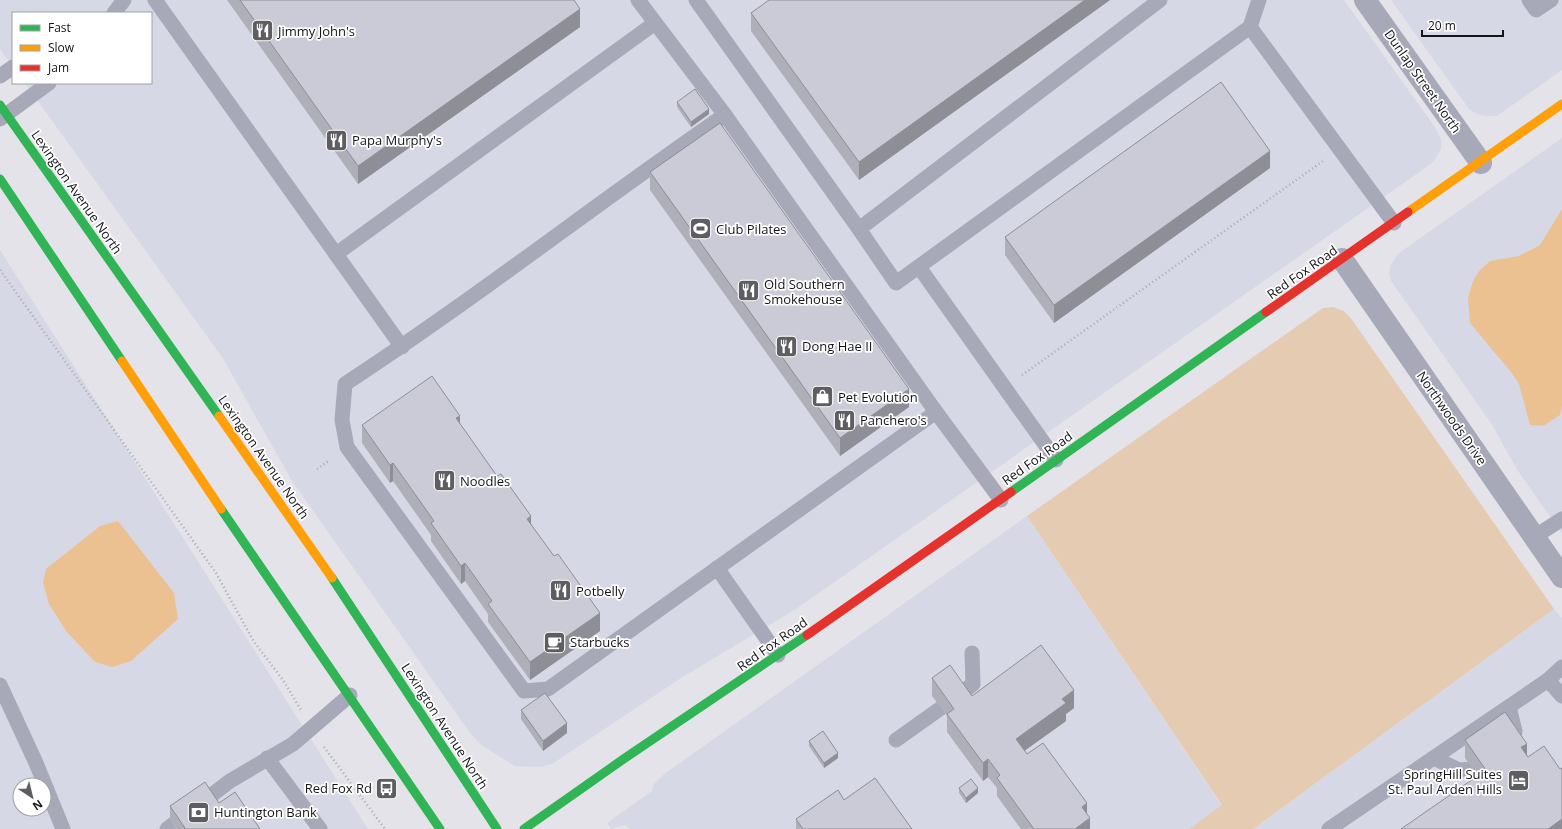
<svg xmlns="http://www.w3.org/2000/svg" width="1562" height="829" font-family="'Open Sans',sans-serif">
  <style>
    .built { fill: #d7d8e5; fill-rule: evenodd }
    .green { fill: #e5cbb1 }
    .water { fill: #ebc192 }
    .lines { fill: none; stroke-linecap: round; stroke-linejoin: round }
    .path { stroke: #a8a9b5; stroke-width: 2.5; stroke-dasharray: 1 3; stroke-linecap: butt }
    .lane { stroke: #a7a8b8; stroke-width: 15 }
    .street { stroke: #a7a8b8; stroke-width: 22 }
    .fast { stroke: #30b455; stroke-width: 9 }
    .slow { stroke: #ff9f0a; stroke-width: 9 }
    .jam { stroke: #e5322d; stroke-width: 9 }
    .wall { fill: #aeafb9 }
    .shaded-wall { fill: #8d8e96 }
    .building { fill: #cacbd7; stroke: #8d8e96 }
    .labels { text-anchor: middle; stroke-width: 3.5; stroke-linejoin: round; paint-order: stroke }
    .poi-label { font-size: 13px; fill: #151519; stroke: #fff; text-anchor: start }
    .street-label { font-size: 13px; fill: #151519; stroke: #fff }
  </style>
  <rect width="100%" height="100%" fill="#e3e3e9"/>
  <g class="built">
    <path d="M0,0H1344L1436,129L1441,139V149L1434,161L1428,166L796,609L681,678L552,764L540,767L515,766L481,745L468,730L292,481L224,360L25,83H151V13H13V67L0,49Z"/>
    <path d="M1391,0H1562V70L1497,116H1484L1475,113L1469,109Z"/>
    <path d="M1562,138V534L1518,471L1491,423L1391,281L1389,274L1390,266L1399,253Z"/>
    <path d="M0,250L368,829H0ZM20,785H44V809H20Z"/>
    <path d="M1027,516L1222,806L1189,829H630L625,825L611,829L607,823L652,791L654,784L663,775Z"/>
    <path d="M1554,609L1562,618V829H1253Z"/>
  </g>
  <path class="green" d="M1333,307L1344,311L1350,317L1554,609L1253,829H1189L1222,805L1027,516L1323,308Z"/>
  <g class="water">
    <path d="M1562,209V406L1560,415L1543,426L1530,425L1519,384L1511,372L1470,323L1468,298L1473,281L1480,270L1490,261L1519,256L1540,245Z"/>
    <path d="M118,521L174,593L178,619L131,661L112,667L95,662L66,631L49,604L43,583L46,569L100,526Z"/>
  </g>
  <g class="lines">
    <g class="path">
      <path d="M0,270L216,573L254,642L283,680L301,710"/>
      <path d="M1022,375L1323,161"/>
      <path d="M317,469L330,460"/>
      <path d="M324,747L385,829"/>
    </g>
    <g class="lane">
      <path d="M155,0L402,347"/>
      <path d="M638,0L725,115C597,203 475,299 345,384L342,420L347,447L524,691L548,689L936,412L1001,500"/>
      <path d="M696,0L859,229"/>
      <path d="M1160,0L859,229L896,283L1250,27L1394,223"/>
      <path d="M1529,0L1536,10L1551,0"/>
      <path d="M114,13L124,0"/>
      <path d="M1250,27L1259,0"/>
      <path d="M0,76L13,67"/>
      <path d="M725,115L936,412"/>
      <path d="M0,119L49,83"/>
      <path d="M336,254L655,23"/>
      <path d="M919,267L1056,460"/>
      <path d="M1534,537L1562,519"/>
      <path d="M717,568L778,655"/>
      <path d="M1548,680L1562,696"/>
      <path d="M0,685L36,763L63,829"/>
      <path d="M959,695L973,684L972,653"/>
      <path d="M1509,707L1515,731L1513,742"/>
      <path d="M896,740L941,708"/>
      <path d="M267,758L320,829"/>
      <path d="M1434,758L1459,770L1473,769"/>
      <path d="M167,829L230,781L293,744L350,695"/>
      <path d="M1329,829L1548,680L1562,667"/>
    </g>
    <g class="street">
      <path d="M1365,0L1481,163"/>
      <path d="M1342,259L1562,577"/>
    </g>
    <g class="fast">
      <path d="M0,105L219,416"/>
      <path d="M0,179L122,361"/>
      <path d="M1011,492L1266,312"/>
      <path d="M221,509L440,829"/>
      <path d="M332,578L497,829"/>
      <path d="M524,829L625,758L807,635"/>
    </g>
    <g class="slow">
      <path d="M1408,212L1562,104"/>
      <path d="M122,361L221,509"/>
      <path d="M219,416L332,578"/>
    </g>
    <g class="jam">
      <path d="M1266,312L1408,212"/>
      <path d="M807,635L1011,492"/>
    </g>
  </g>
  <g class="wall">
    <path d="M227,0H574L580,27L358,184Z"/>
    <path d="M1110,0L859,180L751,31V13Z"/>
    <path d="M677,102L709,114L691,127L677,107Z"/>
    <path d="M1270,168L1054,323L1005,255V237Z"/>
    <path d="M650,172L909,407L840,456L650,190Z"/>
    <path d="M460,424L531,524L600,631L530,680L488,622V614L465,581L461,584L431,541V535L393,481L390,483L362,443V425Z"/>
    <path d="M932,678L972,696L1074,708L1066,714V721L1025,750L1027,754L1087,814L1090,829H1021L997,796V788L988,777L983,781L947,732V716L932,696Z"/>
    <path d="M521,710L567,733L543,751L521,719Z"/>
    <path d="M1465,740L1527,755L1562,829L1478,776L1465,758Z"/>
    <path d="M809,741L838,758L824,768L809,746Z"/>
    <path d="M959,788L978,793L966,803L959,793Z"/>
    <path d="M844,800L912,829H796V819Z"/>
    <path d="M219,803L260,829H176L170,820V806Z"/>
  </g>
  <g class="shaded-wall">
    <path d="M1085,0H1110L859,180V162Z"/>
    <path d="M580,9V27L358,184V166Z"/>
    <path d="M709,109V114L691,127V122Z"/>
    <path d="M1270,151V168L1054,323V305Z"/>
    <path d="M909,389V407L840,456V438Z"/>
    <path d="M460,416V434L456,418Z"/>
    <path d="M393,463V481L390,483V465Z"/>
    <path d="M531,516V534L527,519Z"/>
    <path d="M465,563V581L461,584V566Z"/>
    <path d="M600,613V631L530,680V662Z"/>
    <path d="M1074,690V708L1066,714V721L1016,757V739L1062,699Z"/>
    <path d="M567,723V733L543,751V741Z"/>
    <path d="M1527,744V762L1521,747Z"/>
    <path d="M838,753V758L824,768V763Z"/>
    <path d="M988,759V777L983,781V763Z"/>
    <path d="M978,788V793L966,803V798Z"/>
    <path d="M1087,803V820L1090,818V829H1075L1082,807Z"/>
    <path d="M1562,819V829H1548Z"/>
  </g>
  <g class="building">
    <path d="M240,0H574L580,9L358,166Z"/>
    <path d="M769,0H1085L859,162L751,13Z"/>
    <path d="M1221,82L1270,151L1054,305L1005,237Z"/>
    <path d="M695,89L709,109L691,122L677,102Z"/>
    <path d="M720,123L909,389L840,438L650,172Z"/>
    <path d="M432,376L460,416L456,418L497,476L501,474L531,516L527,519L554,556L558,554L600,613L530,662L488,604L492,601L465,563L461,566L431,523L434,521L393,463L390,465L362,425Z"/>
    <path d="M1041,645L1074,690L1062,699L1066,703L1016,739L1027,754L1043,743L1087,803L1082,807L1090,818L1075,829H1034L997,778L1000,775L988,759L983,763L947,714L954,709L932,678L950,665L972,696Z"/>
    <path d="M545,693L567,723L543,741L521,710Z"/>
    <path d="M1505,712L1527,744L1521,747L1528,757L1544,746L1560,769L1562,768V819L1548,829H1401L1486,770L1465,740Z"/>
    <path d="M823,731L838,753L824,763L809,741Z"/>
    <path d="M875,778L912,829H803L796,819L838,790L844,800Z"/>
    <path d="M971,779L978,788L966,798L959,788Z"/>
    <path d="M205,782L219,803L235,792L260,829H184L185,828L170,806Z"/>
  </g>
  <defs>
    <symbol id="restaurant-square" viewBox="-11 -11 22 22"><rect x="-9" y="-9" width="18" height="18" rx="4" fill="#5d5d62" stroke="#fff"/><path d="M-5-6h1v4h1v-4h1v4h1v-4h1v5L-1.5 .5V6h-2V.5L-5-1ZM5-6V6H3V1.5H1.5Q1.5-4 5-6Z" fill="#fff"/></symbol>
    <symbol id="stadium-square" viewBox="-11 -11 22 22"><rect x="-9" y="-9" width="18" height="18" rx="4" fill="#5d5d62" stroke="#fff"/><path d="M0-5a6.5 5 0 1 0 0 10a6.5 5 0 1 0 0-10ZM-3.5-1.8h7v3.6h-7Z" fill="#fff"/></symbol>
    <symbol id="shop-square" viewBox="-11 -11 22 22"><rect x="-9" y="-9" width="18" height="18" rx="4" fill="#5d5d62" stroke="#fff"/><path d="M-5-2.5h2.3a2.7 3.5 0 0 1 5.4 0H5L5.5 6h-11ZM-1.5-2.5h3a1.5 2.3 0 0 0-3 0Z" fill="#fff"/></symbol>
    <symbol id="cafe-square" viewBox="-11 -11 22 22"><rect x="-9" y="-9" width="18" height="18" rx="4" fill="#5d5d62" stroke="#fff"/><path d="M-5.5-4.5H6V0H3Q3 3.5 0 3.5H-2.5Q-5.5 3.5-5.5 0ZM3-3.2v2h1.7v-2ZM-6 4.5H4V6H-6Z" fill="#fff"/></symbol>
    <symbol id="hotel-square" viewBox="-11 -11 22 22"><rect x="-9" y="-9" width="18" height="18" rx="4" fill="#5d5d62" stroke="#fff"/><path d="M-6-4.5h1.5V1H6V5H4.5V3h-9V5H-6ZM-4 0a1.8 1.8 0 1 1 3.6 0ZM.5 0V-2.5h3Q6-2.5 6 0Z" fill="#fff"/></symbol>
    <symbol id="bus-square" viewBox="-11 -11 22 22"><rect x="-9" y="-9" width="18" height="18" rx="4" fill="#5d5d62" stroke="#fff"/><path d="M-5-6H5V4H4V6H2V4H-2V6H-4V4H-5ZM-3.5-4V0h7V-4ZM-3.5 1.2v1.5H-2V1.2ZM2 1.2v1.5H3.5V1.2Z" fill="#fff"/></symbol>
    <symbol id="bank-square" viewBox="-11 -11 22 22"><rect x="-9" y="-9" width="18" height="18" rx="4" fill="#5d5d62" stroke="#fff"/><path d="M-6-4H6V4H-6ZM0-2.3a2.3 2.3 0 1 0 0 4.6a2.3 2.3 0 1 0 0-4.6Z" fill="#fff"/></symbol>
  </defs>
  <g fill-rule="evenodd">
    <use href="#restaurant-square" x="250" y="18" width="25" height="25"/>
    <use href="#restaurant-square" x="324" y="128" width="25" height="25"/>
    <use href="#stadium-square" x="688" y="216" width="25" height="25"/>
    <use href="#restaurant-square" x="736" y="278" width="25" height="25"/>
    <use href="#restaurant-square" x="774" y="334" width="25" height="25"/>
    <use href="#shop-square" x="810" y="384" width="25" height="25"/>
    <use href="#restaurant-square" x="832" y="408" width="25" height="25"/>
    <use href="#restaurant-square" x="432" y="468" width="25" height="25"/>
    <use href="#restaurant-square" x="548" y="578" width="25" height="25"/>
    <use href="#cafe-square" x="542" y="630" width="25" height="25"/>
    <use href="#hotel-square" x="1506" y="768" width="25" height="25"/>
    <use href="#bus-square" x="374" y="776" width="25" height="25"/>
    <use href="#bank-square" x="186" y="800" width="25" height="25"/>
  </g>
  <g class="labels">
    <g class="poi-label">
      <text x="278" y="36">Jimmy John's</text>
      <text x="352" y="145">Papa Murphy's</text>
      <text x="716" y="234">Club Pilates</text>
      <text x="764" y="289">Old Southern<tspan x="764" dy="15">Smokehouse</tspan></text>
      <text x="802" y="351">Dong Hae II</text>
      <text x="838" y="402">Pet Evolution</text>
      <text x="860" y="425">Panchero's</text>
      <text x="460" y="486">Noodles</text>
      <text x="576" y="596">Potbelly</text>
      <text x="570" y="647">Starbucks</text>
      <text x="1502" y="779" text-anchor="end">SpringHill Suites<tspan x="1502" dy="15">St. Paul Arden Hills</tspan></text>
      <text x="372" y="793" text-anchor="end">Red Fox Rd</text>
      <text x="214" y="817">Huntington Bank</text>
    </g>
    <g class="street-label">
      <text transform="translate(1423 81) rotate(55)" y="5">Dunlap Street North</text>
      <text transform="translate(77 192) rotate(55)" y="5">Lexington Avenue North</text>
      <text transform="translate(1302 272) rotate(-35)" y="5">Red Fox Road</text>
      <text transform="translate(1452 418) rotate(55)" y="5">Northwoods Drive</text>
      <text transform="translate(264 457) rotate(55)" y="5">Lexington Avenue North</text>
      <text transform="translate(1037 458) rotate(-35)" y="5">Red Fox Road</text>
      <text transform="translate(772 644) rotate(-35)" y="5">Red Fox Road</text>
      <text transform="translate(445 726) rotate(57)" y="5">Lexington Avenue North</text>
    </g>
  </g>
  <rect x="12" y="12" width="140" height="72" fill="#ffffff" stroke="#a1a1a3"/>
  <rect x="20" y="25" width="20" height="6" fill="#30b455" stroke="#a1a1a3"/>
  <text x="48" y="32" font-size="12" fill="#151519">Fast</text>
  <rect x="20" y="45" width="20" height="6" fill="#ff9f0a" stroke="#a1a1a3"/>
  <text x="48" y="52" font-size="12" fill="#151519">Slow</text>
  <rect x="20" y="65" width="20" height="6" fill="#e5322d" stroke="#a1a1a3"/>
  <text x="48" y="72" font-size="12" fill="#151519">Jam</text>
  <g transform="translate(32 797) rotate(145)"><circle r="19" fill="#ffffff" stroke="#a1a1a3"/>
  <path d="M0-3L7 15L0 10L-7 15Z" fill="#5d5d62"/>
  <text y="-6" font-size="11" font-weight="bold" text-anchor="middle" fill="#151519">N</text>
  </g>
  <path d="M1422 30v6h81v-6" fill="none" stroke="#151519" stroke-width="2"/>
  <text x="1428" y="30" font-size="12" fill="#151519" stroke="#ffffff" stroke-width="3" paint-order="stroke">20 m</text>
</svg>
